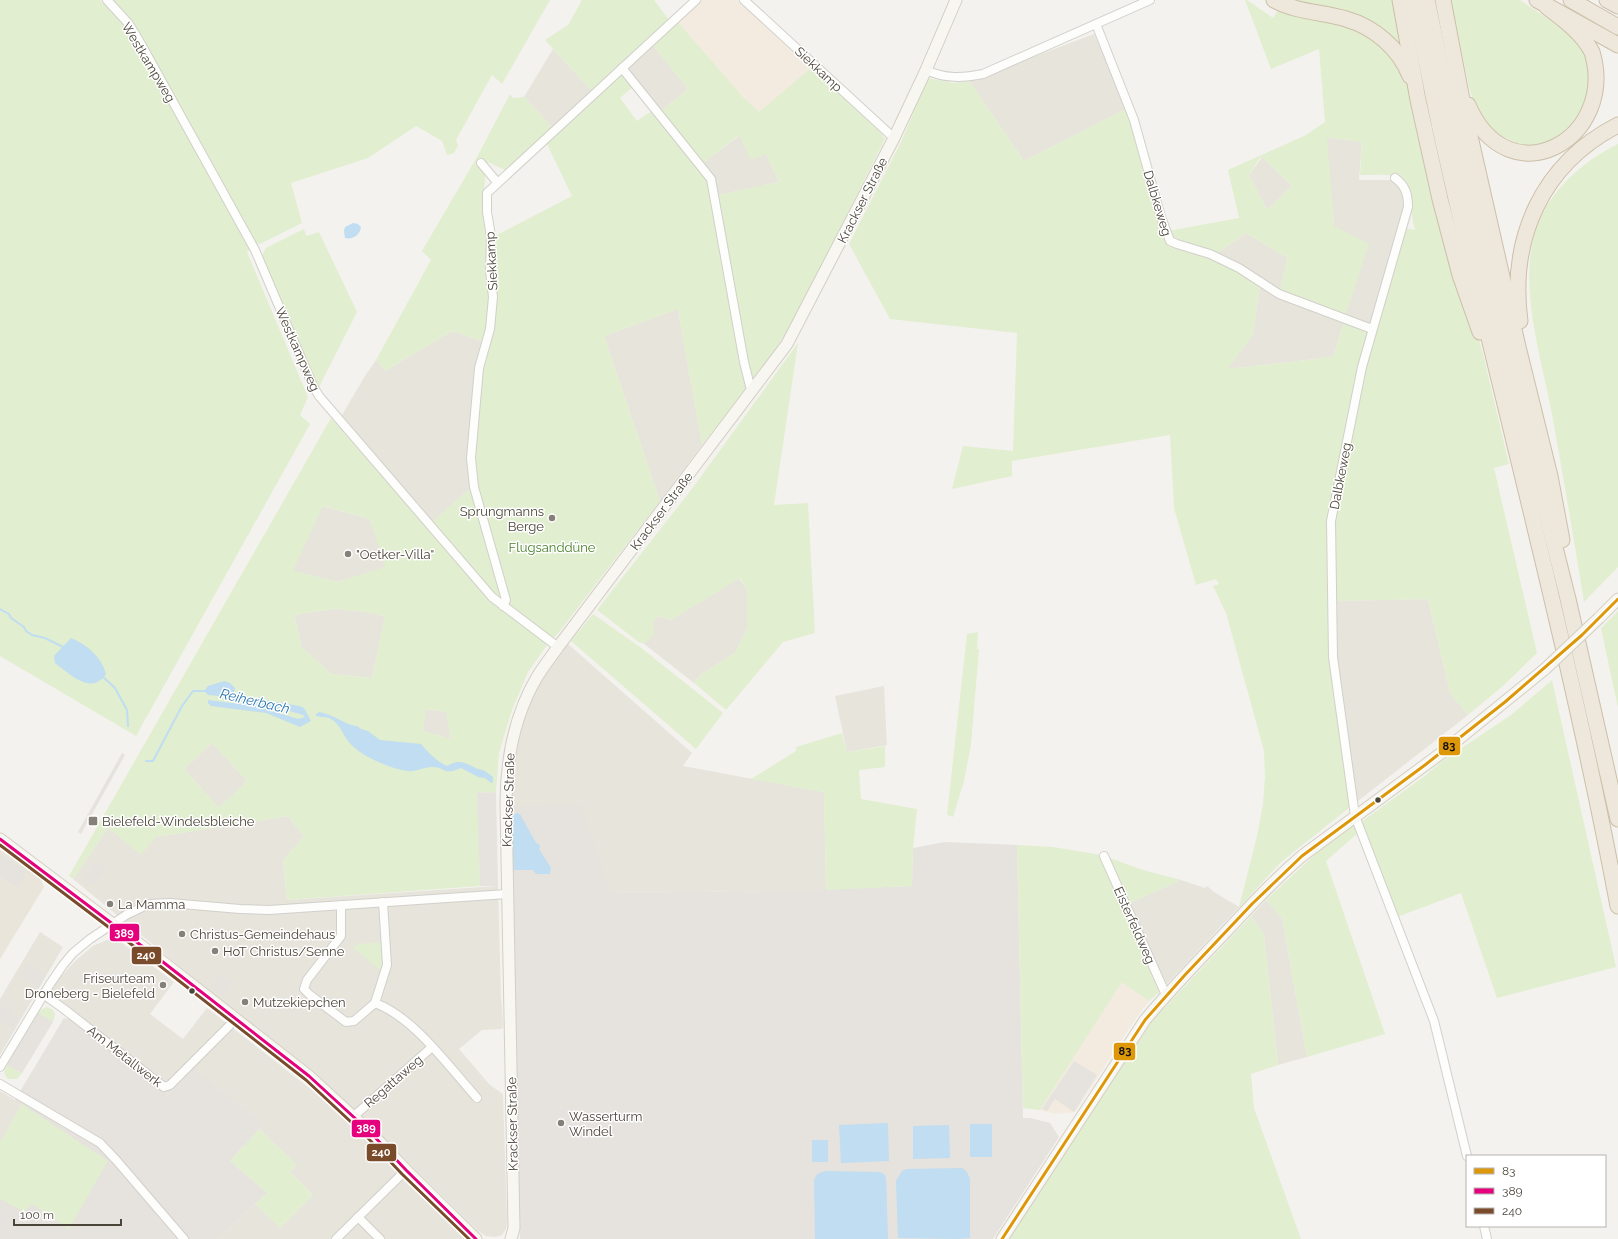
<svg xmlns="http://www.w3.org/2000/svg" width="1618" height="1239" font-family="Raleway,sans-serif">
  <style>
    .residential { fill: #e7e4dc }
    .commercial { fill: #f3ebdf }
    .industrial { fill: #e6e2de }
    .education { fill: #eae5da }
    .green { fill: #e1eecf; fill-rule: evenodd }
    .parking { fill: #e6e3df }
    .water { fill: #c0ddf1 }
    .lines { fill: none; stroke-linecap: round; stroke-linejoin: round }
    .stream { stroke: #c0ddf1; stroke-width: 2 }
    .street-casing { stroke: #d2d0cb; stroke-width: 10 }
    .secondary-casing { stroke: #d3cfc5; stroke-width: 13 }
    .highway-casing { stroke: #ccbfa9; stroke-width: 17 }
    .street { stroke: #fdfdfc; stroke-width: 8 }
    .secondary { stroke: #f7f6f1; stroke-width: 11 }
    .highway { stroke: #ede8db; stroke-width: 15 }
    .secondary-bridge-casing { stroke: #d3cfc5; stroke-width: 13; stroke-linecap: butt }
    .secondary-bridge { stroke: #f7f6f1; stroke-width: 11 }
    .bus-1-casing { stroke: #fff; stroke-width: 6 }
    .bus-2-casing { stroke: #fff; stroke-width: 6 }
    .bus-3-casing { stroke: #fff; stroke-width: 6 }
    .bus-1 { stroke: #dd9709; stroke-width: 3 }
    .bus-2 { stroke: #e5007d; stroke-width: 3 }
    .bus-3 { stroke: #7a4b2a; stroke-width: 3 }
    .poi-dot { fill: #868178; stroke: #fff; stroke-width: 1.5 }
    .bus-dot { fill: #4b4439; stroke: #fff; stroke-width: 1.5 }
    .labels { text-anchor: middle; stroke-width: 3; stroke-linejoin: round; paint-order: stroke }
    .street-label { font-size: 13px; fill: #4b4439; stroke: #fff }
    .poi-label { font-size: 13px; fill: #4b4439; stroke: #fff; text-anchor: start }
    .park-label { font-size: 13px; fill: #4a7f2a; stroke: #fff }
    .water-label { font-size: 14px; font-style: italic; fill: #2e7ab2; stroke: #fff }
    .line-badge { stroke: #fff; stroke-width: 1.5 }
    .badge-label { font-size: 11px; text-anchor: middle; font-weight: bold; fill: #fff }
    .pale-badge-label { font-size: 11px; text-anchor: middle; font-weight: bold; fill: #111 }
  </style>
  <rect width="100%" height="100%" fill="#f4f2ee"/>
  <g class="residential">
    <path d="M1094,34L1113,75L1126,109L1024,161L969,81Z"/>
    <path d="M652,44L688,89L661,111L626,68Z"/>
    <path d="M553,49L592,91L553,128L524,97Z"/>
    <path d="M740,135L766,154L779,182L718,195L703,163Z"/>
    <path d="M1326,137L1362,142L1359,180H1395L1399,182L1405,203L1370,326L1345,317L1334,226Z"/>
    <path d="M1262,157L1292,186L1267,210L1249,175Z"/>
    <path d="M1246,233L1288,258L1280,291L1216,254Z"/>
    <path d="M1260,284L1344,321L1333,357L1227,369L1253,334Z"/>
    <path d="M678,309L702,445L660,501L604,336Z"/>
    <path d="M452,331L482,341L477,363L471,488L432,522L342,415L365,376L376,360L385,371Z"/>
    <path d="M322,506L370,519L386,567L338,582L292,571Z"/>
    <path d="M739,578L747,590V628L736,652L700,675L694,683L643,643H645L653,628V622L658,616L671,620Z"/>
    <path d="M1428,599L1450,693L1468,715L1358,801H1356L1335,657V601Z"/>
    <path d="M337,609L366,612L385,616L372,678L332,674L302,648L294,616L304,613Z"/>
    <path d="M568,644L692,753L683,766L824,792L826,890L740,893L739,891L700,892L698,889H695L693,892H688L609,893L511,807L512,778L515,748L522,718L541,680Z"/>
    <path d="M884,686L887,745L847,752L835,696Z"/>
    <path d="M425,709L447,712L451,739L423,731Z"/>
    <path d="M212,743L247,781L219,808L184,769Z"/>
    <path d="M288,816L304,837L283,860L287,900L498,886L501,998L502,1007L503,1025L502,1029L482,1030L459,1049L490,1085L503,1094L507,1221L506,1229L502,1235L495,1237L486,1236L478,1231L356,1111L73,879L108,828L156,837Z"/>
    <path d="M1181,880L1205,888L1207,886L1214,892L1239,907L1165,986L1128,904Z"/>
    <path d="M1266,900L1282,918L1307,1057L1278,1065L1264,934L1251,916Z"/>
    <path d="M40,932L63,947L0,1055V999Z"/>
    <path d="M114,937L174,982L150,1014L183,1039L207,1008L349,1119L466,1239H217L255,1204L280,1228L313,1195L290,1172L297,1165L259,1129L263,1124L194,1068L167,1096L72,1020L44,1001L56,982L75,961L93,946Z"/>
    <path d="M0,1091L22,1104L0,1142Z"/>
  </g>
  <g class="commercial">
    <path d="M700,0H737L811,68L759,113L743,97L677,21Z"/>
    <path d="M1122,982L1149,1001L1136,1018L1075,1112L1056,1114L1040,1110Z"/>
  </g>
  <g class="industrial">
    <path d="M580,804L610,893L687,892L692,891L695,889H698L701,892L740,891V893L912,886L913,848L945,842L1017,845L1023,1118H1030L1050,1123L1059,1137L993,1239H520L511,807Z"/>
    <path d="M64,1018L72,1020L159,1088L167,1096L194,1068L263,1124L230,1161L267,1193L217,1239H0V1142L22,1105L15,1100Z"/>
  </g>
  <path class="education" d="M0,850L40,878L44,887L0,959Z"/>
  <g class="green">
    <path d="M0,0H100L126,27L251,249L247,252L308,397L300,415L310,424L136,736L0,656Z"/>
    <path d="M112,0H550L502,84L492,75L456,140L458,146L454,153L447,155L442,141L416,126L368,158L291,183L302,223L260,244L255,243Z"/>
    <path d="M582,0H654L669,20L592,91L545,40L568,25Z"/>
    <path d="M1245,0H1247L1273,18L1280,7L1350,25L1386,48L1404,73L1409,87L1483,354L1509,464L1494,468L1537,653L1504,685L1468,715L1450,693L1428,599L1335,601L1334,523L1365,371L1404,228L1415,230C1414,225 1412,220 1412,215C1410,201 1413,178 1394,176C1383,174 1371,175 1360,175L1362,142L1327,137L1334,226L1369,244L1345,317L1280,291L1288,258L1246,233L1216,254L1172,239L1168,231L1239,218L1228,170L1306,135L1325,122L1319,49L1271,69ZM1262,157L1292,186L1267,210L1249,175L1259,159Z"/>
    <path d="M1287,0H1395L1404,51L1389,34L1369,21Z"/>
    <path d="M1451,0H1520L1561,27L1580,46L1590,63L1592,81L1575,130L1542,145L1524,146L1503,137L1486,126L1476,110L1469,87Z"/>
    <path d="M677,21L743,97L759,112L811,68L881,133L885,139L792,323L767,362L751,382L718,195L779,182L766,154L751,160L739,135L703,163L661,111L688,89L652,44Z"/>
    <path d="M622,71L634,86L620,98L637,121L653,110L709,180L748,387L702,445L678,309L604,336L660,501L556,636L553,638L496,597L432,522L471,488L477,363L482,341L452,331L385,371L376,360L431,260L422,251L477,157L510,94L513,98L524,97L553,128L507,171L488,162C484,172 483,205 485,216C487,223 491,230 493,237L572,196L546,142Z"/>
    <path d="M928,78L953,83L969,81L1024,161L1126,109L1133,125L1169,245L1205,255L1237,270L1260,284L1253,334L1228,369L1333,357L1344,321L1369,331L1327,520L1330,658L1350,805L1349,808L1281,862L1235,912L1239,907L1257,836L1263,804L1265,777L1264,751L1226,613L1213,586L1219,584L1216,579L1196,585L1174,508L1170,435L1012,461V476L952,489L963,446L1013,451L1017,333L890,319L849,244L902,140Z"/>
    <path d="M1618,144V567L1584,602C1574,539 1563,477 1552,414C1541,355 1516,282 1538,224C1552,188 1584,161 1618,144Z"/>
    <path d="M304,229L306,236L319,232L357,312L318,389L261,257L266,248Z"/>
    <path d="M798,343L774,505L808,503L815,633L783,642L726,710L694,683L700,675L736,652L747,628V590L740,578L671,620L658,616L653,622L654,635L645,643H640L597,610L691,490Z"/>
    <path d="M331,418L489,599L546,642L547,645L528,672L512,710L499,753L496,792L478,793L480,886L287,900L283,860L304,837L288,816L156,837L141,855L108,828L73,879L69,876ZM323,506L370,519L385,567L338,582L293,571ZM337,609L366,612L385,616L372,678L332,674L302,648L294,616L304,613ZM426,709L446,712L451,739L423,731ZM212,743L247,781L219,808L184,769Z"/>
    <path d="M1618,611V708L1601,628Z"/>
    <path d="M593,614L640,647L723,713L696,749L571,641Z"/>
    <path d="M978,632L977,649H979L971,745L964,781L953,817L947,815L967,634Z"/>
    <path d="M1552,680L1616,967L1497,998L1461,893L1397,917L1361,822L1426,775L1441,762L1511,715Z"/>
    <path d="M842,733L847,752L885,746V767L859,770L861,799L917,809L913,848L912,886L826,890L824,792L751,779L796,751V747Z"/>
    <path d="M1354,823L1358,833L1326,861L1385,1034L1307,1057L1282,918L1266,900L1323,847Z"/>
    <path d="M1017,845L1053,847L1101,855L1162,990L1149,1001L1122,982L1040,1110L1023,1108Z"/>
    <path d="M1107,857L1143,870L1181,880L1128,904Z"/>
    <path d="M1251,916L1264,934L1278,1065L1251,1074L1254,1108L1301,1239H1009L1152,1021Z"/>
    <path d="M383,942L384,963L382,971L353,948L357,944Z"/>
    <path d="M47,1007L53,1010L55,1015L53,1022L48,1019L17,1071L22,1073L17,1079H8C3,1074 4,1070 7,1065L13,1068L43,1016L38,1013L40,1010Z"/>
    <path d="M22,1104L108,1161L69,1229L32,1204L24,1212L0,1199V1142Z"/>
    <path d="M259,1129L297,1165L290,1172L313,1195L280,1228L255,1204L267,1193L230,1161Z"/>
  </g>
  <g class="parking">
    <path d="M122,753L125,755L81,834L78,832Z"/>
    <path d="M496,792L498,886H480L477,793Z"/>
    <path d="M575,808L578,817L570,821L551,822L550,809Z"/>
    <path d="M575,846H579V879H590V885L576,884Z"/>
    <path d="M0,855L27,870L18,887L0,877Z"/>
    <path d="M96,861L106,869L92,886L82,879Z"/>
    <path d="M952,945L953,964L888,966V947Z"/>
    <path d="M28,962L46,974L39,987L20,976Z"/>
    <path d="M219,974L232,982L222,996L210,987Z"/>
    <path d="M5,1005L14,1011L13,1013L20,1018L13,1029L0,1021V1007L3,1008Z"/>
    <path d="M38,1013L53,1022L22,1073L7,1065Z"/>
    <path d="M1074,1061L1097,1075L1074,1112L1055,1099L1047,1111L1042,1109Z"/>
    <path d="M194,1068L263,1124L245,1145L174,1089Z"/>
    <path d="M499,1162H504L505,1201H500Z"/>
    <path d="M139,1195L169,1227L161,1239H113Z"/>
  </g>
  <g class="water">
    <path d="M353,223L358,224L361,227C360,235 353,240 345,238L344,231L345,227Z"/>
    <path d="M71,638C87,645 101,656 106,674C91,696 70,674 55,663L54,656Z"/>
    <path d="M224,681L230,683L235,688L233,699L229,700L219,696L208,695L204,691L208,686Z"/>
    <path d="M239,695L299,706L304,708L311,721L300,727L266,713L211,706L208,703V700L257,706L298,719L305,717L303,715L283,709L245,703L238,700L236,697Z"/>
    <path d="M319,712C333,714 347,726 357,726L361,729L368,731L380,740L421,744C429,753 435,760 447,766C459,759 463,762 474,767C476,769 480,769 483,770C487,772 490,775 493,777V782L491,783L485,778L478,777L461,768C443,776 446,767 432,767C424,767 416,772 408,771C388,768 360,756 348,741C343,734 339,723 331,719C326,716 321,718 316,716V714Z"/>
    <path d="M517,813L520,814L536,843L540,845L539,849L551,868L550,874H536L533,870H515L513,869L512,816Z"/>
    <path d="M888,1123L889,1161L841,1163L839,1125Z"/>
    <rect x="970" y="1124" width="22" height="33"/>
    <path d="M949,1125L950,1158L913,1159V1126Z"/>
    <rect x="812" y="1140" width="16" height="22"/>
    <path d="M962,1168L967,1172L970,1179V1238L956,1239L898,1238L896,1181L902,1171L907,1169Z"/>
    <path d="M825,1171L880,1172L884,1174L886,1178L888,1239H815L814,1180C816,1174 819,1173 825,1171Z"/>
  </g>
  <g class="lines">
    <g class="stream">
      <path d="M0,609L9,614L11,618L24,627L26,631L32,635L45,638L65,648"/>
      <path d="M102,676L115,688L127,710L128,726"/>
      <path d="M146,761H153L182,706L193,691H207"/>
    </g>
    <defs>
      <g id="street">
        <path d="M107,0L129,24L141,44L255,250L313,386L319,396L492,597L558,647"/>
        <path d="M744,0L894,138"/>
        <path d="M1096,24L1134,120L1161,217L1170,241L1177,244L1210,254L1239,268L1279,294L1372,329"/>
        <path d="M622,68L711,179L744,362L750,386L753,391"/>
        <path d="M926,70C945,79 963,78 983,74L1150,0"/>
        <path d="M481,163L497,182"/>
        <path d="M1395,178C1406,186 1408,195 1408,207L1362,367L1331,521L1333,657L1355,816L1434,1021L1467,1156"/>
        <path d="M503,606L506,600L474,487L471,458L479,368L490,329L493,297L490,270L491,236L487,212V193L696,0"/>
        <path d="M1104,856L1166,995"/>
        <path d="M341,905V936L307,980L304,989L310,995L346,1022L354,1021L375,1003"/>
        <path d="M43,994L64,1009L164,1087L170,1085L236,1019"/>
        <path d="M375,1003C415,1018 449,1067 477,1098"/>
        <path d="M375,1003L387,965L383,902"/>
        <path d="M0,1067L50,984L63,965L73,953L90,939L126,915L149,904L170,903L240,909L269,910L507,894"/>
        <path d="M0,1084L100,1143L117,1161L184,1239"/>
        <path d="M354,1116L432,1047"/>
        <path d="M358,1217L380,1239"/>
        <path d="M1484,1226L1487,1239"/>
        <path d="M336,1239L406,1170"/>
      </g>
      <g id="secondary">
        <path d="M1599,618L1618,599"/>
        <path d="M0,839L163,962L309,1076L370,1132L406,1170L476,1239"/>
        <path d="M511,1239L514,1228L506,804C506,759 514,716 537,677C543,667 551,657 558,647L787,344L894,138L926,70L956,0"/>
        <path d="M1002,1239L1145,1020C1170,990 1197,962 1224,934C1249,907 1274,880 1302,856L1444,751L1545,669"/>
      </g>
      <g id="highway">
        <path d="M1274,0C1296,12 1322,12 1346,19C1374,27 1399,48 1410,76"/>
        <path d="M1400,0L1418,100L1440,199L1460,275L1480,332"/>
        <path d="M1414,0C1424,49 1433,98 1444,146C1501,400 1570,650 1618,906"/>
        <path d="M1427,0L1457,143L1505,348L1568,599L1618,819"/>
        <path d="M1443,0L1464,110L1518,347L1550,476L1562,540"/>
        <path d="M1537,0L1618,45"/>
        <path d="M1571,0L1618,27"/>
        <path d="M1607,0L1618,6"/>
        <path d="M1468,105C1509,200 1618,139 1592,52C1582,33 1563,19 1547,7"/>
        <path d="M1520,321C1509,238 1542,164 1618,125"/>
      </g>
    </defs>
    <use href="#street" class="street-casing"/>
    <use href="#secondary" class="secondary-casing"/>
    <use href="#highway" class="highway-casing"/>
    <use href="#street" class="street"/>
    <use href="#secondary" class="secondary"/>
    <use href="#highway" class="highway"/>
    <defs>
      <path id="secondary-bridge" d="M1545,669L1599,618"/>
    </defs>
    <use href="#secondary-bridge" class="secondary-bridge-casing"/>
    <use href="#secondary-bridge" class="secondary-bridge"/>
    <defs>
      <path id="bus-1" d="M1002,1239L1145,1020L1184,976L1252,904L1302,856L1425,765L1505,702L1582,635L1618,599"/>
      <path id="bus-2" d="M0,839L163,962L309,1076L370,1132L406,1170L476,1239"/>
      <path id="bus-3" d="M0,845L160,966L306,1080L366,1136L402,1174L469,1239"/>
    </defs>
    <use href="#bus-1" class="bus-1-casing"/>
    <use href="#bus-2" class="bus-2-casing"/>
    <use href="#bus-3" class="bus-3-casing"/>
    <use href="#bus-1" class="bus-1"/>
    <use href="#bus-2" class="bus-2"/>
    <use href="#bus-3" class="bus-3"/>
  </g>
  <g class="poi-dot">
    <circle cx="552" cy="518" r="4"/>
    <circle cx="348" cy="554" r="4"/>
    <rect x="88" y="816" width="10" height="10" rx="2"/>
    <circle cx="110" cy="904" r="4"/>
    <circle cx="182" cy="934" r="4"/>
    <circle cx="215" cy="951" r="4"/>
    <circle cx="163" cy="985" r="4"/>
    <circle cx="245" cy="1002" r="4"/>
    <circle cx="561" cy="1123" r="4"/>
  </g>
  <g class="bus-dot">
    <circle cx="1378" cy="800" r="3.5"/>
    <circle cx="192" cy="991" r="3.5"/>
  </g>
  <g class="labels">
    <g class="street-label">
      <text transform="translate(149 62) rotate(59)" y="5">Westkampweg</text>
      <text transform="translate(819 69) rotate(43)" y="5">Siekkamp</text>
      <text transform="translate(862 200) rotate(-63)" y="5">Krackser Straße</text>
      <text transform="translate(1158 203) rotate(73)" y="5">Dalbkeweg</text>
      <text transform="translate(491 261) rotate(-93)" y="5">Siekkamp</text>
      <text transform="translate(298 349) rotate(66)" y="5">Westkampweg</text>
      <text transform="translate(1340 476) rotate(-79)" y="5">Dalbkeweg</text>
      <text transform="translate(661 511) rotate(-53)" y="5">Krackser Straße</text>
      <text transform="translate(508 800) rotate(-88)" y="5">Krackser Straße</text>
      <text transform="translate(1135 925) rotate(66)" y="5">Eisterfeldweg</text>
      <text transform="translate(125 1056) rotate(38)" y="5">Am Metallwerk</text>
      <text transform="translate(393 1081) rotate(-41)" y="5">Regattaweg</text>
      <text transform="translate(512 1124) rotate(-91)" y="5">Krackser Straße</text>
    </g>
    <g class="poi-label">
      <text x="544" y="516" text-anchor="end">Sprungmanns<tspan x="544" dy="15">Berge</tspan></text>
      <text x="356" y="559">"Oetker-Villa"</text>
      <text x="102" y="826">Bielefeld-Windelsbleiche</text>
      <text x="118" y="909">La Mamma</text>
      <text x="190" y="939">Christus-Gemeindehaus</text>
      <text x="223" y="956">HoT Christus/Senne</text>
      <text x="155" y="983" text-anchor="end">Friseurteam<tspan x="155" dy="15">Droneberg - Bielefeld</tspan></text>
      <text x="253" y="1007">Mutzekiepchen</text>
      <text x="569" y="1121">Wasserturm<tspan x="569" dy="15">Windel</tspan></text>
    </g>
    <g class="park-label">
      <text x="552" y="552">Flugsanddüne</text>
    </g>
    <g class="water-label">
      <text transform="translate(255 701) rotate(13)" y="5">Reiherbach</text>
    </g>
  </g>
  <g class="line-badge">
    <rect x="1438" y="736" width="23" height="20" rx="4" fill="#dd9709"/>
    <rect x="109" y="923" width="31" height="19" rx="4" fill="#e5007d"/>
    <rect x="131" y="946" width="31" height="19" rx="4" fill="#7a4b2a"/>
    <rect x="1113" y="1042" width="23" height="19" rx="4" fill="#dd9709"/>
    <rect x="351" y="1119" width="30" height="19" rx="4" fill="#e5007d"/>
    <rect x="366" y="1143" width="31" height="19" rx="4" fill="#7a4b2a"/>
  </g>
  <g class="badge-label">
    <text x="124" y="937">389</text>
    <text x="146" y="959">240</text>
    <text x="366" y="1132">389</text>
    <text x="381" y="1156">240</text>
  </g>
  <g class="pale-badge-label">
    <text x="1449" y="750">83</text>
    <text x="1125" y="1055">83</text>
  </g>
  <rect x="1466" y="1155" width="140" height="72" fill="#ffffff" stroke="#b7b4b0"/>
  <rect x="1474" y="1168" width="20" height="6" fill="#dd9709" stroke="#b7b4b0"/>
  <text x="1502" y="1175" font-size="12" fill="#4b4439">83</text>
  <rect x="1474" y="1188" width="20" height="6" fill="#e5007d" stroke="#b7b4b0"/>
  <text x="1502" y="1195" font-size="12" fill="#4b4439">389</text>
  <rect x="1474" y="1208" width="20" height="6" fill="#7a4b2a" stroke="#b7b4b0"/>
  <text x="1502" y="1215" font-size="12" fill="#4b4439">240</text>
  <path d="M14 1219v6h107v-6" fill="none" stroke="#4b4439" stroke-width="2"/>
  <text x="20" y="1219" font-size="12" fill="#4b4439" stroke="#ffffff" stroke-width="3" paint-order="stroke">100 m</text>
</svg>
